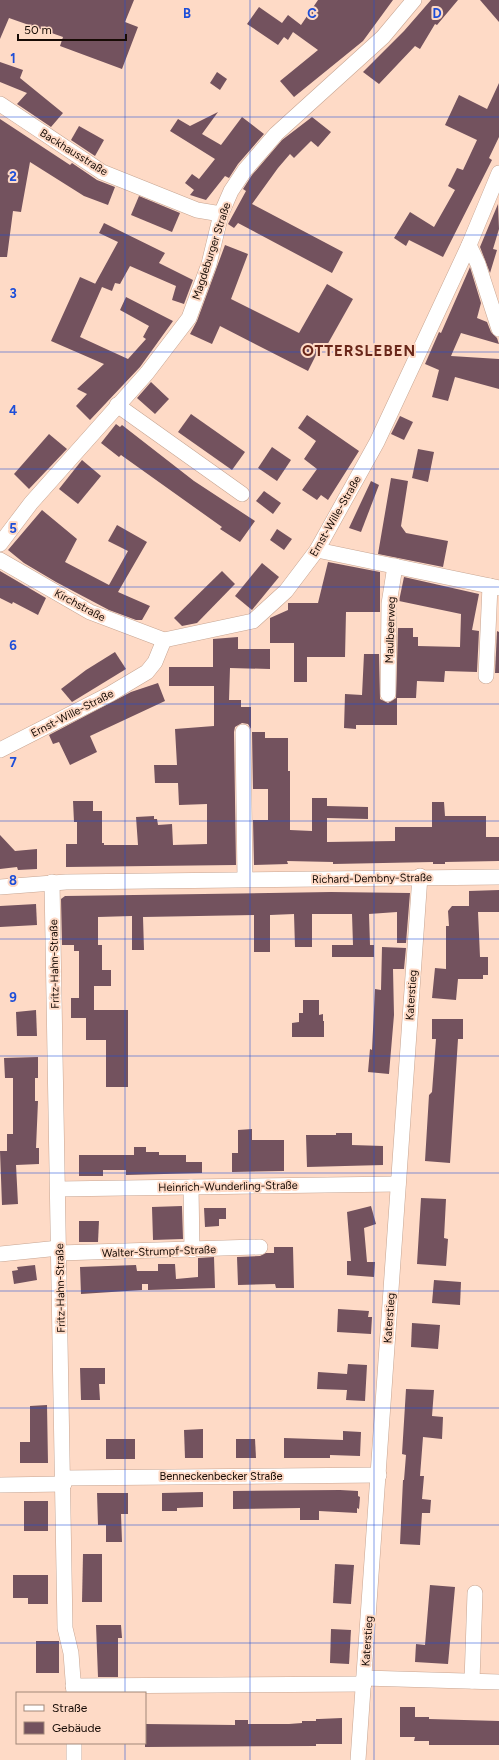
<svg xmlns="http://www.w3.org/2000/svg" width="499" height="1760" font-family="Figtree,sans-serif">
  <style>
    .building { fill: #73525e }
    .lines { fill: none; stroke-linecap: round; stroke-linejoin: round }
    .minor-casing { stroke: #c7a592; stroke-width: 16 }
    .minor { stroke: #fff; stroke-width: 15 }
    .grid { fill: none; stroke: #1d4ed8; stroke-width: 1; stroke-opacity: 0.55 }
    .labels { text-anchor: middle; stroke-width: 4; stroke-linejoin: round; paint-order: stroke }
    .street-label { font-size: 11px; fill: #170b05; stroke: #fedac6 }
    .district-label { font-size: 15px; font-weight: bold; letter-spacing: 1px; fill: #692619; stroke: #fedac6 }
    .grid-label { font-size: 13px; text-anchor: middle; font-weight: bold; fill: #1d4ed8; stroke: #fedac6; stroke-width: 4; stroke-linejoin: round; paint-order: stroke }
  </style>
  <rect width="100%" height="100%" fill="#fedac6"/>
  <g class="building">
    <path d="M0,0H134L125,22L138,27L122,69L60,46L63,37L9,18L0,39Z"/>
    <path d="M318,0H393L363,41L294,97L280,81L318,50L293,32L288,40L284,37L278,45L247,24L259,7L282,23L288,15L301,25Z"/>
    <path d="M431,0H458L437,25L435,24L420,49L415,46L379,84L363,72L404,31Z"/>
    <path d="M480,0H499V22Z"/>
    <path d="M0,62L23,70L20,78L63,113L51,127L17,104L27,93L0,82Z"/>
    <path d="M217,72L227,79L220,90L210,83Z"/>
    <path d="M499,83V137L489,158L492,160L443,257L409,240L406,246L394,238L410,212L434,227L455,190L448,186L457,168L463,170L477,140L445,125L459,95L487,109Z"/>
    <path d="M218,112L202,134L221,145L242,117L264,134L238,164L229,178L225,176L206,200L190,195L194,190L185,183L192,174L199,179L215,159L170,131L178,119L190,126Z"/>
    <path d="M312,117L331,132L318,147L311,141L294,158L290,154L278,168L252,204L343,252L332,273L238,223L234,228L228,224L246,191L243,189L252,175L282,140Z"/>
    <path d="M0,119L70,165L72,163L97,180L115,187L108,205L84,196L30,162L21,212L13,211L7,257H0Z"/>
    <path d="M79,126L104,140L95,156L71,140Z"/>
    <path d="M139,196L180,213L172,232L131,215Z"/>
    <path d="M498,204L499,229L493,249L497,250L490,273L480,247Z"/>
    <path d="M104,223L165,253L159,263L193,280L184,304L172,300L176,286L130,266L120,284L115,283L112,291L102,287L80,337L128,359L146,339L143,337L149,326L120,310L126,297L173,321L140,367L90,420L76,406L87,394L77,389L104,364L51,341L80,277L98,285L95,284L118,242L99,233Z"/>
    <path d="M225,245L248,254L231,299L299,333L327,284L353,299L326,347L321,345L308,371L220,326L212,344L190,334L197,321Z"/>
    <path d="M470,267L481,303L477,318L487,322L491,332L497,338L499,344L461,333L451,356L499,359V389L455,377L448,401L432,397L439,370L425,364L439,332L441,333Z"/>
    <path d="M151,382L169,399L155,414L137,398Z"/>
    <path d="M191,414L245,452L232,470L178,432Z"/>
    <path d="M307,415L359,451L328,500L321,495L317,500L302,490L317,469L304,459L316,441L298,428Z"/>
    <path d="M400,416L413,422L404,440L391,434Z"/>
    <path d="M116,424L120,427L122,425L194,481L255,521L240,542L220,529L222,527L121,455L119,457L101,443Z"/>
    <path d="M49,434L67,449L29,489L14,474Z"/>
    <path d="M272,447L291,460L277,481L258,468Z"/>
    <path d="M418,449L434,452L428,482L412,478Z"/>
    <path d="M82,460L101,476L78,504L59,489Z"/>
    <path d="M391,478L408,481L401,526L406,533L448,541L443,567L378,554Z"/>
    <path d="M371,481L379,485L361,532L349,528Z"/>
    <path d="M264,491L281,503L273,514L256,501Z"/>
    <path d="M42,510L77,539L65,562L109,585L128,551L108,541L117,525L147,542L118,592L150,606L142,620H136L109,610L56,582L24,563L8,550Z"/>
    <path d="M277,529L292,539L284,550L270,540Z"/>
    <path d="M328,562L380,572V612H346L345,657H307V682H294V643H270V618L288,610V603H318Z"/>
    <path d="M262,563L279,577L252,610L235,596Z"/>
    <path d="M0,571L46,598L38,615L13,602L12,604L0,598Z"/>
    <path d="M222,571L235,584L197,623L182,626L174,618Z"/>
    <path d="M404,577L479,594L472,630L479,631L477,672L445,671L444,682L417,681L416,698H397V725H356V729L344,728L345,694L362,695L364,654H379L380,699L388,703L396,698L398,628H413V637H418V646L460,647L461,614L399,601Z"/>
    <path d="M497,631L499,632V673H495Z"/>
    <path d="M238,637V649H270V669L230,668L229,700H241V707H251V729L248,724L242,723L235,727L234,732L236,865L66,867V844H77V822H74L73,801H93V811H102V843H104V845H138L136,817L154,816V819H157L158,825L172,824L173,845L207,844V804L179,805L178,783H155L154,765H177L175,729L214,726V686H169V667H213V639Z"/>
    <path d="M115,652L126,669L72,702L61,689L86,670Z"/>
    <path d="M158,683L165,701L90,736L97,752L70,765L59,742L53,744L49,735L131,692Z"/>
    <path d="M252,732H265V738H288V771H290V830L312,831V798H327V806L368,807V819L327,818V842L395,841V827H432V802H444L445,816H486V837H499V861L445,862V864H433V862L333,864V862L287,861L288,864L254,865L253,820H268V789H253Z"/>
    <path d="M0,835L15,851L37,849V869L18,870L17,867L0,869Z"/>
    <path d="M499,890V912H478L480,957H488V975H483V979H458L456,1000L432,998L435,968L446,969V926H449L448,911L452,906H469V891Z"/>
    <path d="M331,892L410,893L406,943H397V912L369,914L370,945H374V957H332V945H353L352,914H312V947H295L294,914L270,915V952H254V915L143,917L144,950H132V916L98,917V945H102V970H111V986H94V1010H128V1087H106V1040H86V1018H71V998H79V951H74V945H62L61,899L65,896Z"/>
    <path d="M36,904L37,925L0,927V906Z"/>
    <path d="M382,947L406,948L404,969H393L394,1015L389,1074L368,1072L370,1049L372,1050L375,989L381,990Z"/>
    <path d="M303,1000H319V1015L323,1014V1021H324V1037H292V1023L299,1022V1013H303Z"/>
    <path d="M36,1010L37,1036H17L16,1012Z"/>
    <path d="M432,1019H463V1039H458L450,1163L425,1161L429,1095L432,1092L436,1039H432Z"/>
    <path d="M38,1057V1078H35V1101H38L36,1148H39V1164L16,1165L18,1204L2,1205L0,1151H7V1134H13V1078H5L4,1058Z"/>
    <path d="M252,1129V1140H284V1171L232,1172V1153H238V1130Z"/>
    <path d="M336,1133H352V1145L383,1146V1165L307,1167L306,1135H336Z"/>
    <path d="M134,1147H146V1152H159V1155H186V1162H202V1173L126,1175V1170H103V1176H79V1155H134Z"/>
    <path d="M421,1198L446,1199L444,1238L448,1239L446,1266L417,1264Z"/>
    <path d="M182,1206L183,1239L153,1240L152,1207Z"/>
    <path d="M371,1206L376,1224L364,1228L367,1262H375L374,1277L347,1275V1261H351L347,1212Z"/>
    <path d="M204,1208H226V1219H219V1226L205,1227Z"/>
    <path d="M79,1221H99L98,1242H79Z"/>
    <path d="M274,1247H293L294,1288H276L275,1284L238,1285L237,1257L260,1256L266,1253H274Z"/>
    <path d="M214,1257L215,1288L148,1290V1284H142V1290L81,1294L80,1267L136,1265L137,1271H158V1264H175L176,1279L198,1277V1258Z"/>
    <path d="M35,1265L37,1280L14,1284L12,1271L18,1270L17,1267Z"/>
    <path d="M434,1280L461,1282L460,1305L432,1303Z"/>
    <path d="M338,1309L369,1311L368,1317H372L371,1334L337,1332Z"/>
    <path d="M412,1323L440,1325L438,1349L411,1347Z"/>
    <path d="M348,1364L367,1365L365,1401L346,1400L347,1390L317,1389L318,1372L347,1374Z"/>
    <path d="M80,1368H105V1384H99L100,1400H81Z"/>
    <path d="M406,1389L434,1390L432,1416L443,1417L442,1439L423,1437L420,1476H424L422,1499L431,1500L430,1513H422L420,1545L400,1544L403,1480H404L406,1455L402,1454Z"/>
    <path d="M47,1405L48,1463H20V1442H30V1406Z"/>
    <path d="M203,1429V1458H185L184,1430Z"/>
    <path d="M343,1431L361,1432L360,1456L330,1455V1458H284V1438L343,1440Z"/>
    <rect x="106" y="1439" width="29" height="20"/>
    <path d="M236,1439H255L256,1458H236Z"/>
    <path d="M340,1490L358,1491V1496L360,1497L359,1509L357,1508V1513L319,1511V1520H300V1508L233,1509V1491Z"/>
    <path d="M203,1492V1507L177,1508V1511H162V1493Z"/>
    <path d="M97,1493H128V1514H121L122,1542H106V1525H98Z"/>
    <rect x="24" y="1501" width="24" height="30"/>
    <path d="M83,1554H102V1602H82Z"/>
    <path d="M335,1564L354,1565L351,1604L333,1603Z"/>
    <path d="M13,1575H48V1604H28V1598H13Z"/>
    <path d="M430,1585L455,1587L448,1664L415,1662L416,1644L425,1645Z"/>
    <path d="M96,1625H121L122,1638H118V1677H98Z"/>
    <path d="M331,1629L351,1630L349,1664L330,1663Z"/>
    <rect x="36" y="1641" width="23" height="32"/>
    <path d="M400,1707H415V1717H429V1719L499,1721V1745H429V1741H414L415,1737H400Z"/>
    <path d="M342,1718V1744H316V1746L145,1747V1724L235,1725V1720H248V1724H289L302,1723V1721H316V1719H319Z"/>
  </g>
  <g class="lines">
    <defs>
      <g id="minor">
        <path d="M0,104L102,172L197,210L221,214"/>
        <path d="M469,245L478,264L499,329"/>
        <path d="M117,405L242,494"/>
        <path d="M0,544L31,503L147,373L189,318L209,264L221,214L231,191L245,170L276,134L383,37L414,0"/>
        <path d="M317,550L499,588"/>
        <path d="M0,560L90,612L164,640"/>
        <path d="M486,676L490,586"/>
        <path d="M388,694L389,604L395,566"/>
        <path d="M243,732L245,879"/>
        <path d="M0,750L110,694L147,672L155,662L164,640L253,621L286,591L317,550L377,442L469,245L499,173"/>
        <path d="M52,882L65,1628L71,1653L74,1693"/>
        <path d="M0,887L66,882L499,877"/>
        <path d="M191,1187L192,1250"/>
        <path d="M59,1189L398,1184"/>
        <path d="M59,1253L260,1247"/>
        <path d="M0,1254L59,1248"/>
        <path d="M63,1478L379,1475"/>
        <path d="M0,1485L64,1484"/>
        <path d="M364,1678L499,1682"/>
        <path d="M472,1681L475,1593"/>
        <path d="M73,1686L364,1684"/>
        <path d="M74,1743V1760"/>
        <path d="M358,1760L420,876"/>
      </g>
    </defs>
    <use href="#minor" class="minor-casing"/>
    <use href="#minor" class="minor"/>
  </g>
  <path class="grid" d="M125,0V1693M250,0V1760M374,0V1760M0,117H499M0,235H499M0,352H499M0,469H499M0,587H499M0,704H499M0,821H499M0,939H499M0,1056H499M0,1173H499M0,1291H499M0,1408H499M0,1525H499M0,1643H499M125,1743V1760"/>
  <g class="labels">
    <g class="street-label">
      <text transform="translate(74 152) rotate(32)" y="4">Backhausstraße</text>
      <text transform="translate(211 251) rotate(-72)" y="4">Magdeburger Straße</text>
      <text transform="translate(335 516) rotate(-60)" y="4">Ernst-Wille-Straße</text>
      <text transform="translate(80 605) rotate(28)" y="4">Kirchstraße</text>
      <text transform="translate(390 630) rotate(-88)" y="4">Maulbeerweg</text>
      <text transform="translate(72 713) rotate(-27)" y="4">Ernst-Wille-Straße</text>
      <text transform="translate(372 878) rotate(-1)" y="4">Richard-Dembny-Straße</text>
      <text transform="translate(54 964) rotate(-91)" y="4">Fritz-Hahn-Straße</text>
      <text transform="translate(411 995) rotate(-86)" y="4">Katerstieg</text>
      <text transform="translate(228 1186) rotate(-1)" y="4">Heinrich-Wunderling-Straße</text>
      <text transform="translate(159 1251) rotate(-2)" y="4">Walter-Strumpf-Straße</text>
      <text transform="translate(60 1288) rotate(-91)" y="4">Fritz-Hahn-Straße</text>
      <text transform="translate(389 1318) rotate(-86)" y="4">Katerstieg</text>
      <text x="221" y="1480">Benneckenbecker Straße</text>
      <text transform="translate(367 1641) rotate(-86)" y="4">Katerstieg</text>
    </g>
    <g class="district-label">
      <text x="359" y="356">OTTERSLEBEN</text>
    </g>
  </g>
  <g class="grid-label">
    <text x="187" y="18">B</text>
    <text x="312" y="18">C</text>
    <text x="437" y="18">D</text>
    <text x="13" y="63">1</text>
    <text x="13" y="181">2</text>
    <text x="13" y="298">3</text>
    <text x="13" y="415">4</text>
    <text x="13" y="533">5</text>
    <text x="13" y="650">6</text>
    <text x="13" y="767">7</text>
    <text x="13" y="885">8</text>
    <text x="13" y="1002">9</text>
  </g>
  <rect x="16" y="1692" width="130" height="52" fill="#fedac6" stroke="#a28779"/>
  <rect x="24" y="1705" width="20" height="6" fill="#ffffff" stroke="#a28779"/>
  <text x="52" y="1712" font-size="12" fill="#170b05">Straße</text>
  <rect x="24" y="1722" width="20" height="12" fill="#73525e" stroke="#a28779"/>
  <text x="52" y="1732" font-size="12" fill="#170b05">Gebäude</text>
  <path d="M18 34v6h108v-6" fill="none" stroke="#170b05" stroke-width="2"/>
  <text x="24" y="34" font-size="12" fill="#170b05" stroke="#fedac6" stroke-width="3" paint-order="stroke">50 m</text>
</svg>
